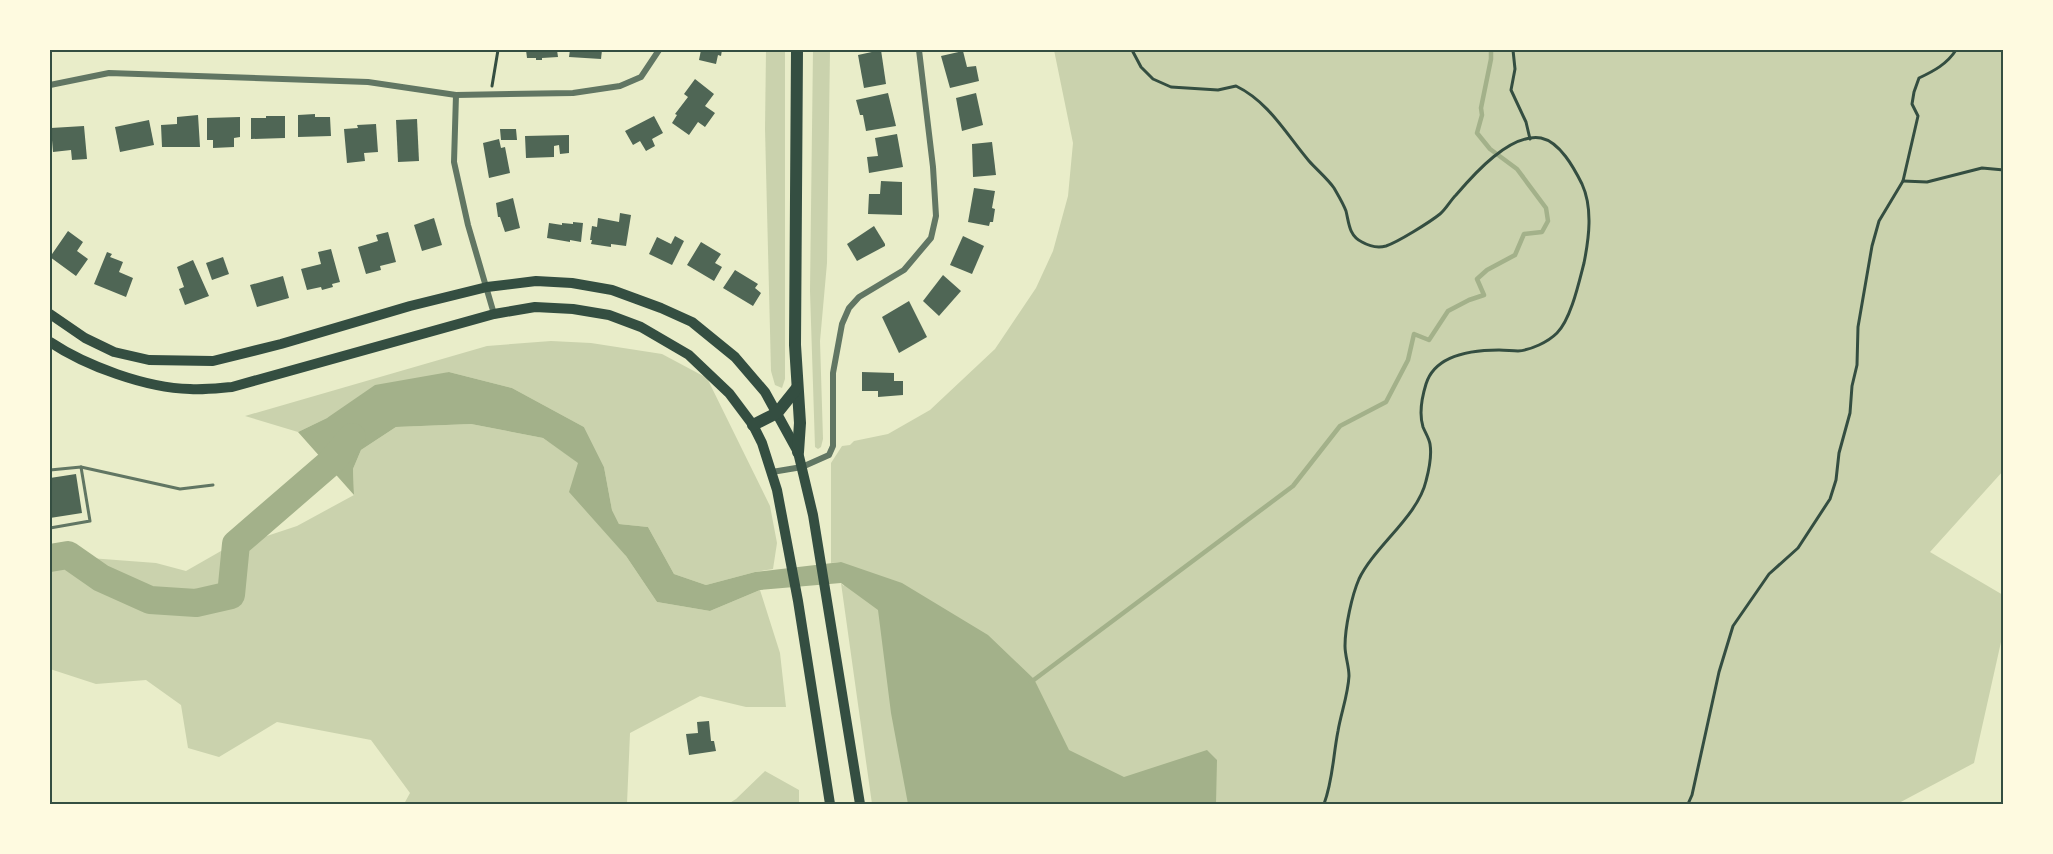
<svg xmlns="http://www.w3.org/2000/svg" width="2053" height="854" font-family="'Alegreya Sans',sans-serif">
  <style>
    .green { fill: #cad2ad }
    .water { fill: #a3b18a }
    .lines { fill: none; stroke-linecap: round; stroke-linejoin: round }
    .stream { stroke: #a3b18a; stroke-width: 4.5 }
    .river { stroke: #a3b18a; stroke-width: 28 }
    .building { fill: #4f6655 }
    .path { stroke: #344e41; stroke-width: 3 }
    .service { stroke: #617663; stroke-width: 3 }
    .minor { stroke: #617663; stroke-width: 6 }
    .primary { stroke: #344e41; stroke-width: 10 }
    .motorway { stroke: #344e41; stroke-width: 12 }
    .neatline { fill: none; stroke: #344e41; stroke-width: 2 }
  </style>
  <rect width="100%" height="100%" fill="#e9edc9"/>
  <g class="green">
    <path d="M766,50H785V379L782,388L775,385L771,371L765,129Z"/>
    <path d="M813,50H830L827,263L820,341L823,439L821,447L818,449L815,447L810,291Z"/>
    <path d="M1054,50H2003V471L1930,552L2003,595V633L1974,763L1897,804H872L841,583L844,586L841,562L831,563V463L842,446L850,445L854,441L888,434L930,410L995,349L1036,288L1053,251L1068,196L1073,143Z"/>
    <path d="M551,341L591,343L662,354L707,378L770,506L777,543L773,569L755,572L706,585L674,574L648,527L619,524L612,510L604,467L584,427L512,388L449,372L327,418L298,432L245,416L487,346Z"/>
    <path d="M471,424L543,438L579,463L626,556L657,602L710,611L760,590L780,653L786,707H746L700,696L630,733L627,804H404L410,793L371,740L277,722L219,757L188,748L181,705L146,680L96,684L50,669V555L156,563L186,571L221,551L297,526L354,495L353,469L361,450L396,427Z"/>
    <path d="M765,771L799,790V804H728L736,799Z"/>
  </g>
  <path class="water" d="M449,372L512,388L584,427L604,467L612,510L619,524L648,527L674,574L706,585L755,572L841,562L902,583L988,635L1034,679L1069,750L1124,777L1207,750L1217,760L1216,804H908L891,713L878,610L841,583L760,590L710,611L657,602L626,556L569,492L578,463L543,438L471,424L396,427L361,450L353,469L354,495L298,432L327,418L375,385Z"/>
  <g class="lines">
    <path class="stream" d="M1031,682L1293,486L1340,426L1386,402L1408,360L1414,334L1429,340L1448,311L1469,300L1484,295L1477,279L1487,270L1515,255L1524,234L1542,232L1548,221L1546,208L1517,169L1490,149L1477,133L1482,115L1481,108L1491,59V50"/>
    <path class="river" d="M50,558L68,555L101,578L150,600L196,603L231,595L236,544L331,462L352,437"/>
  </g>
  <g class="building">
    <path d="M526,50H557L558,57L542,58V60H536V58H527Z"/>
    <path d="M570,50H602L601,59L569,57Z"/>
    <path d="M701,50H722L721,56L718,55L716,64L699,60Z"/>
    <path d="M881,50L886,84L864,88L858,55Z"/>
    <path d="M963,51L967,67L976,66L979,81L950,88L941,56Z"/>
    <path d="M695,79L714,94L705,106L715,113L705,127L698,122L689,135L672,123L677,115L675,114L688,97L684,94Z"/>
    <path d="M888,93L896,126L866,131L863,115H860L856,100Z"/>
    <path d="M976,93L983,125L962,131L956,98Z"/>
    <path d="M315,114V117H330L331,136L298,137V115Z"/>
    <path d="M198,115L200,147H162L161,125L177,124V117Z"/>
    <path d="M266,116H285V138L251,139V118H266Z"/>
    <path d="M654,116L663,133L652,139L655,146L646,151L640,141L633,145L625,131Z"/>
    <path d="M240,117V137L234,138V147L213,148V140H207V118Z"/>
    <path d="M417,119L419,161L398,162L396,120Z"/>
    <path d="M149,120L154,145L120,152L115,127Z"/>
    <path d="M376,124L378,152L364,153L365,161L347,163L344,129L358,128L357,125Z"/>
    <path d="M84,126L87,159L72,160L71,150L53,152L51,128Z"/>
    <path d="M500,129H516L517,140H501Z"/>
    <path d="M897,134L903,167L869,173L867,157L878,156L875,138Z"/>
    <path d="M569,135V153L560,154L559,145L554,146V157L526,158L525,136Z"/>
    <path d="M499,139L501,148L505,147L510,173L489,178L483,143Z"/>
    <path d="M992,142L996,175L973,177L972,144Z"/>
    <path d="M881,181L902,182V215L868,214L869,194H880Z"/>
    <path d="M974,188L995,191L992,208L995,209L993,222H990L989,226L968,222Z"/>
    <path d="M513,198L520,228L505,232L500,217H498L496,203Z"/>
    <path d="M620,213L631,215L626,246L611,244V247L591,244L592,240H590L592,226L597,227L598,218L619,222Z"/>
    <path d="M434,218L442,245L422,251L414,225Z"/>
    <path d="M573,222L583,223L581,242L570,240V242L547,238L549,223L562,225V223L573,224Z"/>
    <path d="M874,226L885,244V246L857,261L847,244Z"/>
    <path d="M68,231L83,242L77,251L88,259L76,276L50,257Z"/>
    <path d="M388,232L396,262L380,266L381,270L366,274L358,247L378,241L376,235Z"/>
    <path d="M675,236L684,241L672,265L649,254L657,237L671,244Z"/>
    <path d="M963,236L984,246L972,274L950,265Z"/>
    <path d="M701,242L721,254L715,263L722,267L714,281L687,265Z"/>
    <path d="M331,249L340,282L332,284L333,287L322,290L321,287L307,290L301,269L321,264L318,252Z"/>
    <path d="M107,252L112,254L110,257L123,262L119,272L133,278L126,297L94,284Z"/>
    <path d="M223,257L229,274L212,280L206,263Z"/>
    <path d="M193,260L209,296L185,305L179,289L184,287L177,267Z"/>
    <path d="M735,270L758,284L755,288L761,293L753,306L723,288Z"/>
    <path d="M943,275L961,291L939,316L923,301Z"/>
    <path d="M283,276L289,298L257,307L250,285Z"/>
    <path d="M909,301L927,337L899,353L882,317Z"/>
    <path d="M862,372L894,373V381H903V395L878,397V391H862Z"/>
    <path d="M76,474L82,513L50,518V478Z"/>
    <path d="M709,721L711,741H714L716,751L689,755L686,734L698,733L697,722Z"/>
  </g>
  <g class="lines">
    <g class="path">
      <path d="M1132,50L1141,67L1153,79L1171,87L1218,90L1236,86C1269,102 1286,134 1309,161C1317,170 1327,178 1334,188C1338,195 1343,203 1346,211C1349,223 1349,236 1362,242C1369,246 1378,248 1386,246C1398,242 1430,222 1440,214C1446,209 1450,201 1456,195C1474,174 1510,133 1541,138C1560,142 1574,168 1582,184C1593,208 1589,238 1584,263C1579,282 1571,319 1557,333C1548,342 1531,350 1518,351C1512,351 1506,350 1499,350C1472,350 1435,355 1426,384C1422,397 1419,414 1423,427C1425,432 1429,438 1430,444C1432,456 1429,470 1426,481C1418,516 1374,547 1359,579C1352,595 1345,627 1345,646C1345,656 1349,666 1349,676C1348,695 1341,713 1338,731C1333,756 1333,780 1324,804"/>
      <path d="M1513,50L1515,69L1511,90L1526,122L1530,139"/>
      <path d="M492,86L498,50"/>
      <path d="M1903,181L1927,182L1982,168L2004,170"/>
      <path d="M1688,804L1692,795L1719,672L1733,626L1769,574L1798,548L1830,499L1836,480L1839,453L1850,413L1852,386L1857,365L1858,327L1872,246L1879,221L1903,181L1918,116L1912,104L1914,92L1919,78C1934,71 1947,64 1956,50"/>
    </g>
    <g class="service">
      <path d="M81,467L180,489L213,485"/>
      <path d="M50,470L81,467L90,521L50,528"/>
    </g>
    <g class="minor">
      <path d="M50,85L109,73L368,82L456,95L573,93L620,86L641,77L659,50"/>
      <path d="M456,95L454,162L468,225L494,314"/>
      <path d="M772,472L802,467L829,455L833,446V373L842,324L849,308L859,297L904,270L931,238L936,216L933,167L919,50"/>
    </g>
    <g class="primary">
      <path d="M50,314L85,338L114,352L149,360L213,361L281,344L410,306L487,287L536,281L572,283L612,290L661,308L692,322L735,357L765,392L798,452L813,515L860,804"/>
      <path d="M50,342C86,366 146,388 190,389C204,390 219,388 232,387L494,314L535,307L573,309L609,315L641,327L689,355L729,393L753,425L762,443L777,490L798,601L830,804"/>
    </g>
    <g class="motorway">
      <path d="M797,50L795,345L800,423L798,452"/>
      <path d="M753,425L777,413L797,388"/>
    </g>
  </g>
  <rect width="2053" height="854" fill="none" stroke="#fefae0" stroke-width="102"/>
  <rect x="51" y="51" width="1951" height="752" class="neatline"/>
</svg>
